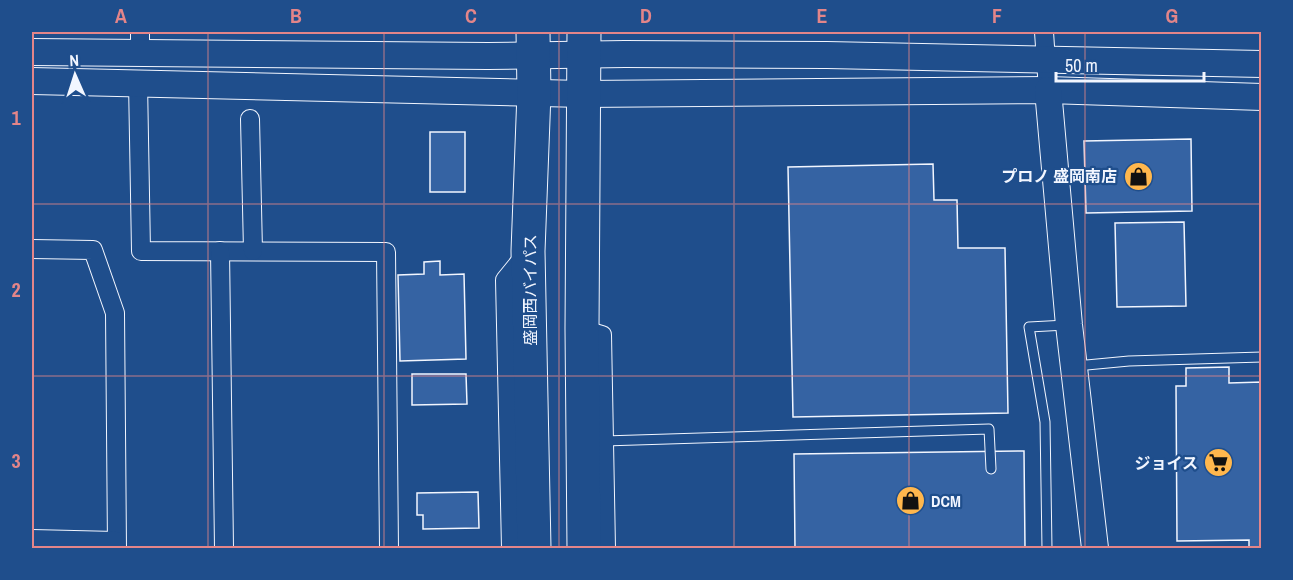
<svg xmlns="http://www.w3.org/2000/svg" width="1293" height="580" font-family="'Archivo Narrow','Noto Sans JP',sans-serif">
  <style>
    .building { fill: #3563a3; stroke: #f2f6ff; stroke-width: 1.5 }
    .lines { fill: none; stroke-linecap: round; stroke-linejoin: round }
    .lane-casing { stroke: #f2f6ff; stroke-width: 11 }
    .street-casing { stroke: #f2f6ff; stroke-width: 20 }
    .secondary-casing { stroke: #f2f6ff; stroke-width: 28 }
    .highway-casing { stroke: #f2f6ff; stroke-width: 35 }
    .lane { stroke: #1f4e8c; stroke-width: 9 }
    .street { stroke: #1f4e8c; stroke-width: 18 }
    .secondary { stroke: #1f4e8c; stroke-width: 26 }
    .highway { stroke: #1f4e8c; stroke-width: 33 }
    .grid { fill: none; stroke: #e38589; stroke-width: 1.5; stroke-opacity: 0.55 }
    .labels { text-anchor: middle; stroke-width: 4.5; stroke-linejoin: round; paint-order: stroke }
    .poi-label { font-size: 16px; font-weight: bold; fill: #f2f6ff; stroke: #1f4e8c; text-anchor: end }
    .street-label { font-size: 16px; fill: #f2f6ff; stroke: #1f4e8c }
    .neatline { fill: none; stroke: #e38589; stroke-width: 2 }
    .grid-label { font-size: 20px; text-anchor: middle; font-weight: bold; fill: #e38589 }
  </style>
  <rect width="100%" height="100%" fill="#1f4e8c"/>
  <g class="building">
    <rect x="430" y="132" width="35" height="60"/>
    <path d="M1191,139L1192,211L1086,213L1084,141Z"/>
    <path d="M933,164L934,200H957L958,248H1005L1008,413L793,417L788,167Z"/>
    <path d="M1184,222L1186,306L1117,307L1115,223Z"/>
    <path d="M440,261V275L464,274L466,359L400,361L398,275L424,274V262Z"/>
    <path d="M1229,367V383L1262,382V548H1249V540L1177,541L1176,386H1186V368Z"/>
    <path d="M412,374H466L467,404L412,405Z"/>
    <path d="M1024,451L1025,548H795L794,454Z"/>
    <path d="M478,492L479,528L423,529V515H417V493Z"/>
  </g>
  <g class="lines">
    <defs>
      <g id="lane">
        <path d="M1076,366L1129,361L1262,357"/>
        <path d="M604,441L989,429L991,469"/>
        <path d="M1047,548L1045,422L1029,327L1066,325"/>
      </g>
      <g id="street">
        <path d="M140,32V54"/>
        <path d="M1044,32L1048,90"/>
        <path d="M138,82L141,251L386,252L389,548"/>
        <path d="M250,119L253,251"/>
        <path d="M32,249L93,250L115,313L117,548"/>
        <path d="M220,251L224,548"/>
        <path d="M582,329L602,335L606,548"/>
        <path d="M32,539L116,541"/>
        <path d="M511,548L505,280L526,254"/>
      </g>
      <g id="secondary">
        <path d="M32,52L488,56L625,54L827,55L1262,64"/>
        <path d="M32,81L583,94L1048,90L1262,97"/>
        <path d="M1048,90L1069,325L1095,548"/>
      </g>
      <g id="highway">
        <path d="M533,32L534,93L528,251L534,548"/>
        <path d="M584,32L582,329L584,548"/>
      </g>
    </defs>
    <use href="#lane" class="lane-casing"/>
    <use href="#street" class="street-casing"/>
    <use href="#secondary" class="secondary-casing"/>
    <use href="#highway" class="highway-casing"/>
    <use href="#lane" class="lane"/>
    <use href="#street" class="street"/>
    <use href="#secondary" class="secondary"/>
    <use href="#highway" class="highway"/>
  </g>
  <path class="grid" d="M208,32V548M384,32V548M559,32V548M734,32V548M909,32V548M1085,32V548M32,204H1262M32,376H1262"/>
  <defs>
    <symbol id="shop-disc" viewBox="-11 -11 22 22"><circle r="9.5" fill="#ffb74d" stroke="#1f4e8c"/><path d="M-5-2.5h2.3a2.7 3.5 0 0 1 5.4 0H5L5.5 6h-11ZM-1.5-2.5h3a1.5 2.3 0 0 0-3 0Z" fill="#111"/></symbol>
    <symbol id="supermarket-disc" viewBox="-11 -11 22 22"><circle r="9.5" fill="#ffb74d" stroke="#1f4e8c"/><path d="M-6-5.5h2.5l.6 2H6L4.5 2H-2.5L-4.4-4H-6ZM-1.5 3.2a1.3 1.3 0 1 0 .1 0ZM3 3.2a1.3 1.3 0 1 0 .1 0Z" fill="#111"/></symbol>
  </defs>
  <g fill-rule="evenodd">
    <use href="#shop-disc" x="1122" y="160" width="33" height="33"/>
    <use href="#supermarket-disc" x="1202" y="446" width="33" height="33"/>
    <use href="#shop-disc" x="894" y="484" width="33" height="33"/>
  </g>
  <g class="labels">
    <g class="poi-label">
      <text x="1117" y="182">プロノ 盛岡南店</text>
      <text x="1198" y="469">ジョイス</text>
      <text x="931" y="507" text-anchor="start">DCM</text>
    </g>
    <g class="street-label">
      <text transform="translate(530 290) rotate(-90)" y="6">盛岡西バイパス</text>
    </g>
  </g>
  <rect width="1293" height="580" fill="none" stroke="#1f4e8c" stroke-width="66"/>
  <g transform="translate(75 75) rotate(357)" stroke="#1f4e8c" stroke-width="4.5" paint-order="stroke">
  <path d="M0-4.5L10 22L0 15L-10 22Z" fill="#f2f6ff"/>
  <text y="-9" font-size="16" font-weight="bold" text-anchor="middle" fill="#f2f6ff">N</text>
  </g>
  <path d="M1056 72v9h148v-9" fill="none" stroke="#f2f6ff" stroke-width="3"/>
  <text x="1065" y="72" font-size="18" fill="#f2f6ff" stroke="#1f4e8c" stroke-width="4.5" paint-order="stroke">50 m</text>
  <rect x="33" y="33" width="1227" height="514" class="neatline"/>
  <g class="grid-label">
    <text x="121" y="23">A</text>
    <text x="296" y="23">B</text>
    <text x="471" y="23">C</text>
    <text x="646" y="23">D</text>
    <text x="822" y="23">E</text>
    <text x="997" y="23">F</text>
    <text x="1172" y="23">G</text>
    <text x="16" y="125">1</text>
    <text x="16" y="297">2</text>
    <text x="16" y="468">3</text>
  </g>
</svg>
